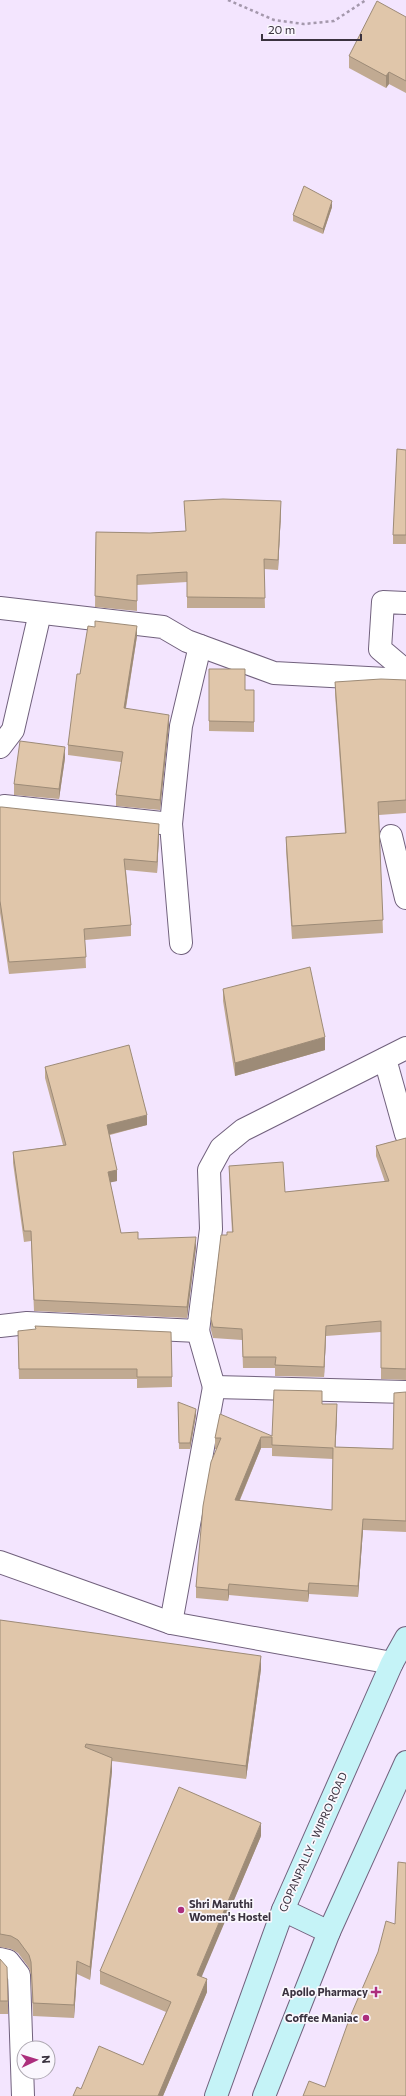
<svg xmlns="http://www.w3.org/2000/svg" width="406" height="2096" font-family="Commissioner,sans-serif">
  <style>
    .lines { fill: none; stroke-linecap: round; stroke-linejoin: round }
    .street-casing { stroke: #71617d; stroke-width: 24 }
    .secondary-casing { stroke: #71617d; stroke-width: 24 }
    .path { stroke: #a498ac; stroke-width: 2.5; stroke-dasharray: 3 3; stroke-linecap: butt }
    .street { stroke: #fff; stroke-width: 22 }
    .secondary { stroke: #c5f3f7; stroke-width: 22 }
    .wall { fill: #c1aa92; fill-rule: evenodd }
    .shaded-wall { fill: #9d8b77 }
    .building { fill: #e0c6aa; stroke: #9d8b77; fill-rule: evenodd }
    .poi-dot { fill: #ac2e7c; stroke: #faf7fd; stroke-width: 1.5 }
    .labels { text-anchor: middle; stroke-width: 3.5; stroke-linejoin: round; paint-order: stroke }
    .street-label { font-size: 11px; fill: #3a323f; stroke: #faf7fd }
    .poi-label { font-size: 11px; font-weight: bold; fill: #3a323f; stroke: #faf7fd; text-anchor: end }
  </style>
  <rect width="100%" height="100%" fill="#f3e5fe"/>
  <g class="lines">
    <defs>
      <g id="street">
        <path d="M406,603L383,602L380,649L399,665L406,680"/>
        <path d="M0,608L163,627L187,641L274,673L406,680"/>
        <path d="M0,747L13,730L40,613"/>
        <path d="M4,806L171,824"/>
        <path d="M391,836L406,898"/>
        <path d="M181,943L171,824L181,726L200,646"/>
        <path d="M385,1059L406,1134"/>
        <path d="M0,1326L27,1323L198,1331L211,1229L209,1170L221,1148L243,1130L406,1048"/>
        <path d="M198,1331L214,1387"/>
        <path d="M0,1562L171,1623L392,1663"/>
        <path d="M171,1623L214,1387L406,1392"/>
        <path d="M0,1959L8,1961L19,1975L23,2096"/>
      </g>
      <g id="secondary">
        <path d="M283,1910L329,1932"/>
        <path d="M216,2096L283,1910L392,1663L406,1638"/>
        <path d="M264,2096L329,1932L406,1762"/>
      </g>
    </defs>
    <use href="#street" class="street-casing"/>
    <use href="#secondary" class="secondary-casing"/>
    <path class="path" d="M228,0L274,20L304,24L334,21L366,0"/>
    <use href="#street" class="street"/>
    <use href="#secondary" class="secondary"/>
  </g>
  <g class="wall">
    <path d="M406,17V93L389,84L386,88L349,68V56Z"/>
    <path d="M332,207L323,234L293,221V215Z"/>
    <path d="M406,450V544H393V535Z"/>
    <path d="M184,501L281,512L278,570L264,569L265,608H187V582L137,585V611L95,607L96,532L150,533L186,531Z"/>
    <path d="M137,636L126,708L169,725L160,810L116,806V795L121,762L68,755V745L80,674Z"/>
    <path d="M209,669L245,690H254V732L209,731Z"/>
    <path d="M406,680V813L379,815L383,933L292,939L286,850V837L345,833L335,694V682Z"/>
    <path d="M65,758L59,799L14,795V784Z"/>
    <path d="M0,807L159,835L157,873L126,870L131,925V936L85,940L86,968L9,974L0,913Z"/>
    <path d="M223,989L325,1050L235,1076L223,1001Z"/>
    <path d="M45,1067L147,1125L110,1135L117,1181L110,1182L121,1233L138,1239L196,1247L187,1318L34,1311L31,1241L24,1242L13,1163V1152L63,1145L45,1078Z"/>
    <path d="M406,1138V1380L381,1379V1332L326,1336L324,1377L275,1376V1368H243L242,1340L213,1338L211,1330V1319L227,1235L232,1232L229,1177V1166L285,1192L385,1182L376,1156V1146Z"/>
    <path d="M18,1341L172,1377V1387L137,1388V1379H19Z"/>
    <path d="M406,1392V1532L363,1530L358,1597L309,1594L308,1602L229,1595L228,1601L196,1598V1587L217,1449H215V1438L272,1436L322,1404L337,1415L335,1447L393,1449ZM261,1448H272V1456L333,1459L332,1510L240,1500Z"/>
    <path d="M178,1402L196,1415L190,1449H179Z"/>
    <path d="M0,1620L261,1669L246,1779L112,1761V1771L90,1980L77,1974L74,2018L33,2016L31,1975L29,1968L18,1953L11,1949L0,1947Z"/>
    <path d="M261,1836L201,1977L207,1992L163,2096L81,2089L143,2065L166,2012L100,1984V1971Z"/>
    <path d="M0,1959L8,2001V2014H0Z"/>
  </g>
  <g class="shaded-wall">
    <path d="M389,72V84L386,88V76Z"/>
    <path d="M332,201V207L323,234V229Z"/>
    <path d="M281,501V512L278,570V560Z"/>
    <path d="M137,626V636L124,718V708Z"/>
    <path d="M169,715V725L160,810V800Z"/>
    <path d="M65,747V758L59,799V789Z"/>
    <path d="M159,824V835L157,873V862Z"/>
    <path d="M325,1037V1050L235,1076V1063Z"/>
    <path d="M147,1115V1125L107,1135V1125Z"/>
    <path d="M117,1170V1181L108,1183V1172Z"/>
    <path d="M196,1237V1247L187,1318V1307Z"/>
    <path d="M326,1326V1336L324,1377V1367Z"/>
    <path d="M337,1404V1415L335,1458V1447Z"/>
    <path d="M196,1409V1415L190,1449V1443Z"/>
    <path d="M261,1437V1448L235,1511V1500Z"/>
    <path d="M363,1519V1530L358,1597V1586Z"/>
    <path d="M309,1583V1594L308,1602V1591Z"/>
    <path d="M229,1584V1595L228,1601V1590Z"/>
    <path d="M261,1656V1669L246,1779V1766Z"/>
    <path d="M112,1758V1771L90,1980V1967Z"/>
    <path d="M261,1823V1836L197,1988V1975Z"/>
    <path d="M77,1961V1974L74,2018V2005Z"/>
    <path d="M207,1979V1992L163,2096H158Z"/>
  </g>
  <g class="building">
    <path d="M377,1L406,17V81L389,72L386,76L349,56Z"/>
    <path d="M304,186L332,201L323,229L293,215Z"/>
    <path d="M397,449L406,450V535H393Z"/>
    <path d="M223,499L281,501L278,560L264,559L265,598L187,597V572L137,575V601L95,596L96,532L150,533L186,531L184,501Z"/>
    <path d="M95,621L137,626L124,708L169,715L160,800L116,795L123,752L68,745L77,674H80L88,626L95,627Z"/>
    <path d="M209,669H245V690H254V722L209,721Z"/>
    <path d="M381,679L406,680V800L378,802L383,920L292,926L286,837L346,833L335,682Z"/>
    <path d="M20,741L65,747L59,789L14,784Z"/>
    <path d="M0,807H2L159,824L157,862L124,859L131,925L84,929L86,957L9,962L0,901Z"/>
    <path d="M310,967L325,1037L235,1063L223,989Z"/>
    <path d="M129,1045L147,1115L107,1125L117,1170L108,1172L121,1233L138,1232V1239L196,1237L187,1307L34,1300L31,1231H24L13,1152L66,1145L45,1067Z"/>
    <path d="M406,1138V1369L381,1368V1321L326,1326L324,1367L275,1365L276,1357H243L242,1329L213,1327L211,1319L221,1235H227V1232H233L229,1166L283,1162L285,1192L389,1181L376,1146Z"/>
    <path d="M35,1326L171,1332L172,1377H137V1369H19L18,1331L36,1329Z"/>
    <path d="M274,1390L322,1391V1404H337L335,1447L393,1449L394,1393L406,1392V1521L363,1519L358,1586L309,1583L308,1591L229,1584L228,1590L196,1587L203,1506L211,1462L221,1438H215L220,1414L272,1436ZM261,1437H272V1445L333,1448L332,1510L235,1500Z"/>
    <path d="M178,1402L196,1409L190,1443H179Z"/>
    <path d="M0,1620L261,1656L246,1766L86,1744L85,1747L112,1758L90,1967L77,1961L74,2005L33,2003L31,1962L29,1955L18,1940L11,1936L0,1934Z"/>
    <path d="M179,1787L261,1823L197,1975L207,1979L158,2096H73L77,2087L81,2089L99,2046L143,2065L171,2002L100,1971Z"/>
    <path d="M398,1862L406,1863V2096H303L309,2081L325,2087L350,2017L378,1952L386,1921L395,1924Z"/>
    <path d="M0,1959L7,1967L8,2001H0Z"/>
  </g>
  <g class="poi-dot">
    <circle cx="181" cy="1910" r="4"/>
    <path d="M374 1986h4v4h4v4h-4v4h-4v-4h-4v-4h4z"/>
    <circle cx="366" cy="2018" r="4"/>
  </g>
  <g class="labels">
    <g class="street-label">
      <text transform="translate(313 1842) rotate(-66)" y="4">GOPANPALLY - WIPRO ROAD</text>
    </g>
    <g class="poi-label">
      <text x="189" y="1908" text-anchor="start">Shri Maruthi<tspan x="189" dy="13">Women's Hostel</tspan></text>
      <text x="368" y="1996">Apollo Pharmacy</text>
      <text x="358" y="2022">Coffee Maniac</text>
    </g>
  </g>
  <g transform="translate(36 2060) rotate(86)"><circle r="19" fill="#faf7fd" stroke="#ada8b1"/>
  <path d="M0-3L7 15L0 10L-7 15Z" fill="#ac2e7c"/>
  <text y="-6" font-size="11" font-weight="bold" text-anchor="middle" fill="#3a323f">N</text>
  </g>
  <path d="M262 34v6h99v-6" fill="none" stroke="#3a323f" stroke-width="2"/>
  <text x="268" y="34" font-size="12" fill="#3a323f" stroke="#faf7fd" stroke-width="3" paint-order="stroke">20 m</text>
</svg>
